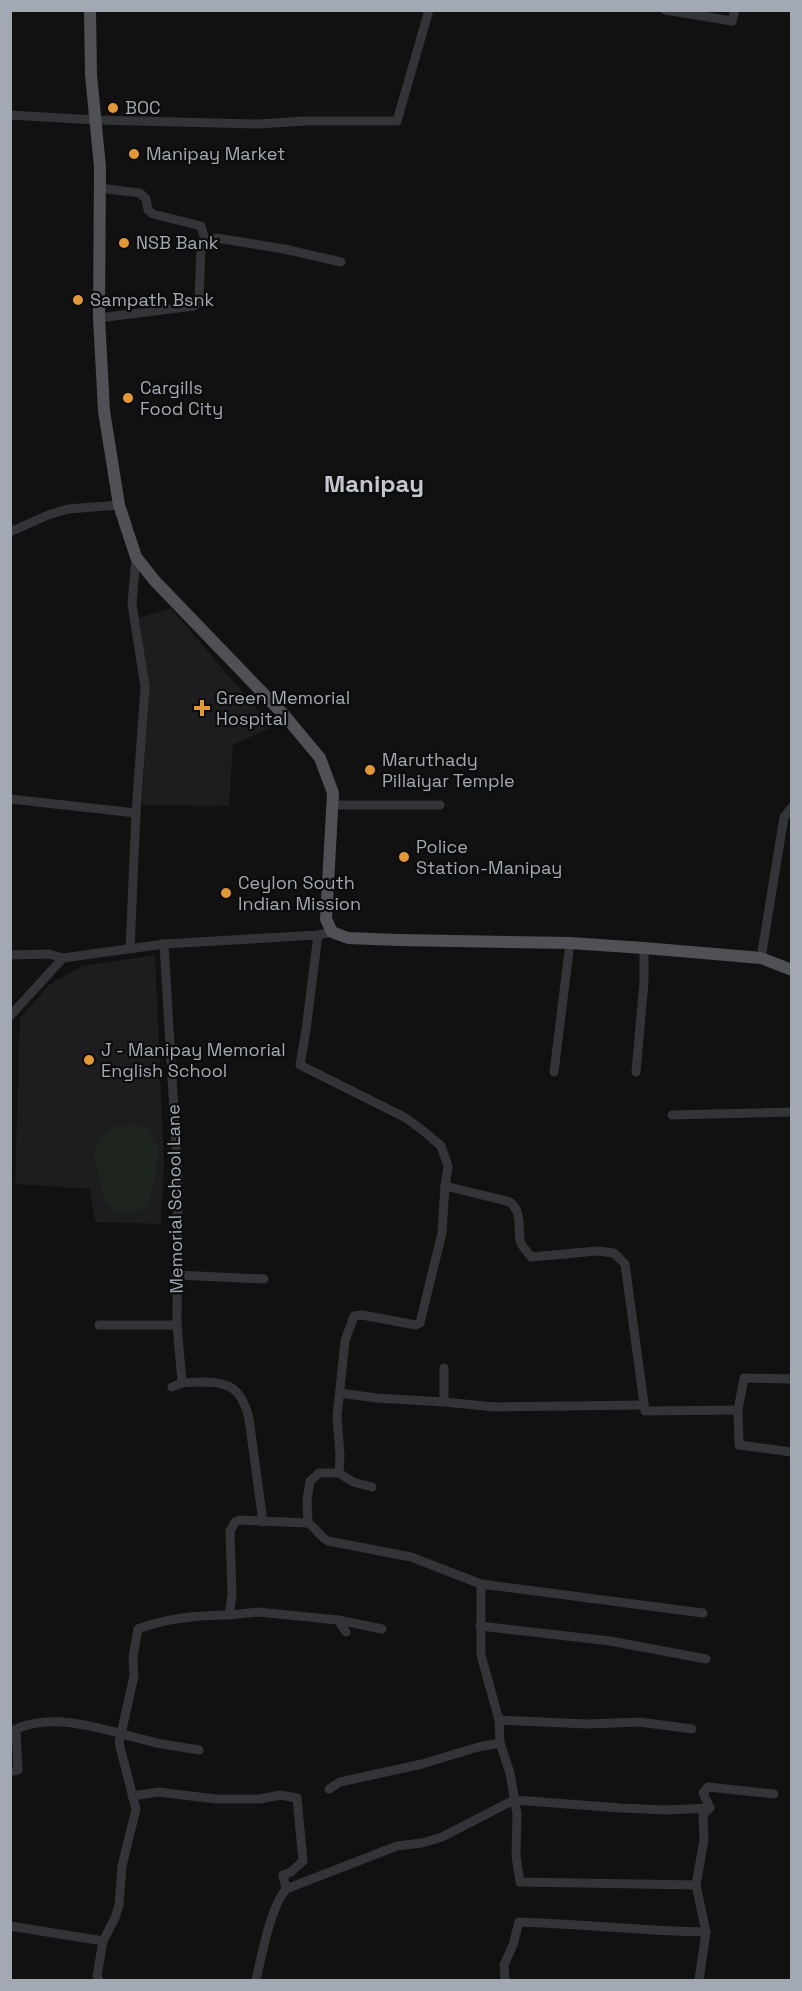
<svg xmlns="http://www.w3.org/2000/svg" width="802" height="1991" font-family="'Space Grotesk',sans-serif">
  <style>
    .built { fill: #1d1d1f }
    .green { fill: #1e251e }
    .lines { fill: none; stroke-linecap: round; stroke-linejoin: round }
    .minor { stroke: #323437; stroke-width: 9 }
    .major { stroke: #4f5156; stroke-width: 12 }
    .poi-dot { fill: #e29739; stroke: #0c0c0d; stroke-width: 2 }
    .labels { text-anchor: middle; stroke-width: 4.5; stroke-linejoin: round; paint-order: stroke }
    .poi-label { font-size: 18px; fill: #a3a9b2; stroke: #0c0c0d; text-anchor: start }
    .street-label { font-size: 18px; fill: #a3a9b2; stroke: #0c0c0d }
    .district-label { font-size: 24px; font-weight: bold; fill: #c4c8ce; stroke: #0c0c0d }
  </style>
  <rect width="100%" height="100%" fill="#111112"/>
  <g class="built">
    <path d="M171,608L272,727L233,745L229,806L142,805L149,689L139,618Z"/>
    <path d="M155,955L164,1165L161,1224L95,1222L90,1189L15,1184L20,1018L49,985L82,966Z"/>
  </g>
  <path class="green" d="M129,1125L147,1127L158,1148L155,1180L147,1207L134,1212H116L103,1196L94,1157L100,1137L112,1127Z"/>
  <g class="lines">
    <g class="minor">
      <path d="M665,10L732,21L735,10"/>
      <path d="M10,115L96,120L258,124L305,121H397L429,10"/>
      <path d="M99,188L140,193L146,199L148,210L153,214L201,226L205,240"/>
      <path d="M99,318L194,306L199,301L201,247L205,240L217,238L284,249L341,262"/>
      <path d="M10,532L48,515L68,509L119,505"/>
      <path d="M10,799L136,813"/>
      <path d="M333,805H440"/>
      <path d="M318,935L306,1030L300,1065L406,1118L426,1133L441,1146L448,1166L445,1186L510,1202C522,1212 518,1225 520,1240C521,1246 527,1251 531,1257L597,1251L614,1253L625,1264L645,1411L738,1410"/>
      <path d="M164,944L178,1178L177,1325L182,1382"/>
      <path d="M130,948L136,813L145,687L132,604L136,557"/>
      <path d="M10,955L49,954L63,958"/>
      <path d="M761,958L784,817L792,807"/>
      <path d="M10,1016L63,958L164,944L318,935L332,932"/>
      <path d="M554,1072L570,943"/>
      <path d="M636,1072L644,982V948"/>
      <path d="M672,1115L792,1112"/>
      <path d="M176,1275L264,1279"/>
      <path d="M99,1325H177"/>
      <path d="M444,1368V1402L495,1407L644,1405"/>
      <path d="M792,1379L744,1378L738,1410L739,1445L792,1452"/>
      <path d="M172,1387C182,1382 189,1382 200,1382C230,1381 242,1389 249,1419L263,1522"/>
      <path d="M340,1393L376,1398L444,1402"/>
      <path d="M339,1473L353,1482L372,1487"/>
      <path d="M308,1523L307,1500L310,1481L319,1473H339L340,1455L337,1417L345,1341L354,1316L362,1315L416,1325L420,1323L442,1233L445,1186"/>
      <path d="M481,1584V1655L499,1720L500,1743L510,1773L517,1814L516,1856L520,1882L696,1885"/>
      <path d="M229,1615L258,1612L338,1620L346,1632"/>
      <path d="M338,1620L382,1629"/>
      <path d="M480,1626L610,1641L706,1659"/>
      <path d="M499,1720L587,1724L640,1722L692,1729"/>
      <path d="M10,1772L18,1770L16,1729C59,1709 118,1735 162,1744C174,1746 187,1748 199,1750"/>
      <path d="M329,1789L340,1782L422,1764L478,1747L500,1743"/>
      <path d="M132,1796L158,1792L216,1799H260L280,1795L297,1798L303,1861L291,1872L283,1875L286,1889"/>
      <path d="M10,1926L103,1941"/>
      <path d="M99,1980L97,1976L103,1941L115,1918L119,1905L122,1866L136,1809L119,1743L134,1676L133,1657L138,1629C167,1618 198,1615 229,1615L232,1595L230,1531L235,1522L239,1520L308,1523C316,1528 320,1537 328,1541L411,1557L481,1584L703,1613"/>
      <path d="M256,1980C262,1955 270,1908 286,1889L397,1846L422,1843L442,1837L514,1800L621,1808L666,1810L710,1808"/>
      <path d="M505,1980L504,1965L513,1945L519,1922C581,1924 643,1931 706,1932"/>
      <path d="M699,1980L706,1932L696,1885L704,1840L703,1814L710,1808L703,1793L708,1787L774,1794"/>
    </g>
    <path class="major" d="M90,10L91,75L100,167L99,318L104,411L119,505L136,557L154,580L285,716L320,758L333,793L326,919L332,932L348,938L399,940L570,943L644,948L761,958L792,970"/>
  </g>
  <g class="poi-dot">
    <circle cx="113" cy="108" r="6"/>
    <circle cx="134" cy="154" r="6"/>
    <circle cx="124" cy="243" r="6"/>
    <circle cx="78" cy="300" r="6"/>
    <circle cx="128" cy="398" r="6"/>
    <path d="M199 699h6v6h6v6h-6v6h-6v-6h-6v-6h6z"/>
    <circle cx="370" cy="770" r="6"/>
    <circle cx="404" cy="857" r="6"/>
    <circle cx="226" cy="893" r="6"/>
    <circle cx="89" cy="1060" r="6"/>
  </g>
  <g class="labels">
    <g class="poi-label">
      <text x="125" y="114">BOC</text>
      <text x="146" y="160">Manipay Market</text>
      <text x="136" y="249">NSB Bank</text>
      <text x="90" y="306">Sampath Bsnk</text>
      <text x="140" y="394">Cargills<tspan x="140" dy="21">Food City</tspan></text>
      <text x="216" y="704">Green Memorial<tspan x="216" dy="21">Hospital</tspan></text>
      <text x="382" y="766">Maruthady<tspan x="382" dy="21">Pillaiyar Temple</tspan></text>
      <text x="416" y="853">Police<tspan x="416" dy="21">Station-Manipay</tspan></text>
      <text x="238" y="889">Ceylon South<tspan x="238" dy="21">Indian Mission</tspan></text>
      <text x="101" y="1056">J - Manipay Memorial<tspan x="101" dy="21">English School</tspan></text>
    </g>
    <g class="street-label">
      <text transform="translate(175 1199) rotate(-91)" y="6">Memorial School Lane</text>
    </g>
    <g class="district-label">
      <text x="374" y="492">Manipay</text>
    </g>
  </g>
  <rect width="802" height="1991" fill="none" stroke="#a3a9b2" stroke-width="24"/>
</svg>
